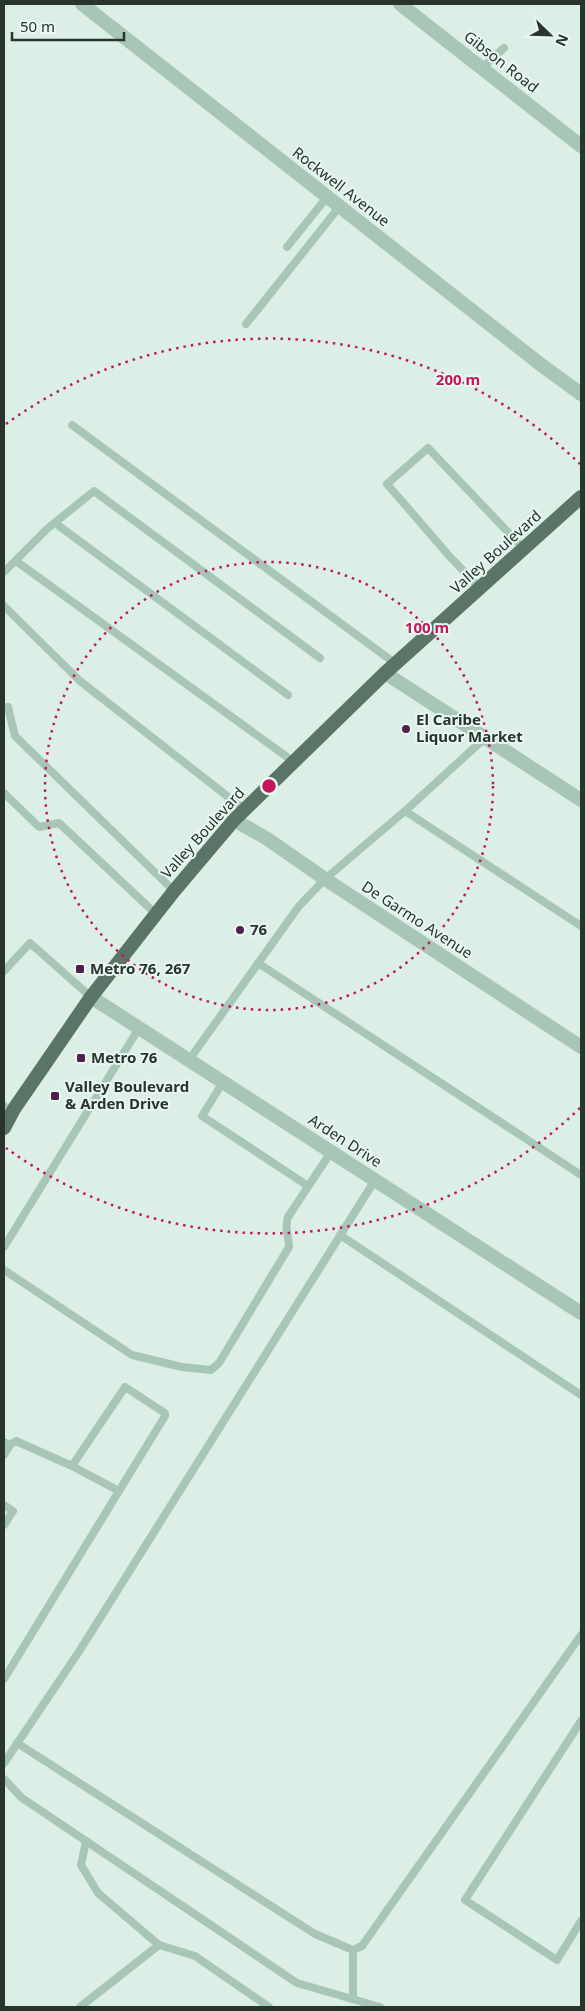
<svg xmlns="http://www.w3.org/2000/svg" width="585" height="2011" font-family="'Noto Sans',sans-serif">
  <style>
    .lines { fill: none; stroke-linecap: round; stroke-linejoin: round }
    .service { stroke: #a8c6b8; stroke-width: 8 }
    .minor { stroke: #a8c6b8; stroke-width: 14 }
    .tertiary { stroke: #a8c6b8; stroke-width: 14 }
    .primary { stroke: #5a7465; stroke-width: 14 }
    .ring { fill: none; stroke: #c2185b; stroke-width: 2.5; stroke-dasharray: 2.5 5 }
    .poi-dot { fill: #51214b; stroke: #e7f7f1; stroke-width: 2 }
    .labels { text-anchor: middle; stroke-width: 4; stroke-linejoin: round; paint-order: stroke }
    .street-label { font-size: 15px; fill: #28342c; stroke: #e7f7f1 }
    .poi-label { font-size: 15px; font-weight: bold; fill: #28342c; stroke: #e7f7f1; text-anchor: start }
    .centre { fill: #c2185b; stroke: #e7f7f1; stroke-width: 2.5 }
    .ring-label { font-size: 15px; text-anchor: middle; font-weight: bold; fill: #c2185b; stroke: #e7f7f1; stroke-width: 4; stroke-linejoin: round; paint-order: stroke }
  </style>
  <rect width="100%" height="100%" fill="#dbefe7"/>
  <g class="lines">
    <g class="service">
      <path d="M482,68L504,48"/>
      <path d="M287,247L327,197"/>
      <path d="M246,324L340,206"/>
      <path d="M72,425L396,664"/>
      <path d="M55,523L288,695"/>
      <path d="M16,561L294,762"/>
      <path d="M4,572L47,529L94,491L320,658"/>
      <path d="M480,588L451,558L387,484L428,448L524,549"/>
      <path d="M4,606L80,681L245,810"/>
      <path d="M8,707L15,736L174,891"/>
      <path d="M4,793L39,827L59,823L156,914"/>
      <path d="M405,811L581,926"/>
      <path d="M258,963L581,1175"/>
      <path d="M4,971L30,943L91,997"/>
      <path d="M189,1060L299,906L325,879L405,811L485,738"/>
      <path d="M223,1082L202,1116L308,1186"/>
      <path d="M4,1106L12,1113"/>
      <path d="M340,1235L581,1395"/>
      <path d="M4,1247L139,1028"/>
      <path d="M4,1270L132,1355L182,1367L211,1370L219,1363L289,1247C289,1236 284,1228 288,1217L331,1152"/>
      <path d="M4,1442L10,1445L4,1455"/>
      <path d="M10,1445L16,1441L72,1466L125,1387L165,1413V1416L119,1491L72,1466"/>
      <path d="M4,1505L13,1511L4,1525"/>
      <path d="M4,1679L119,1491"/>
      <path d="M581,1721L465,1900L557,1960L581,1921"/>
      <path d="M17,1743L315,1934L353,1950L362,1946L581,1635"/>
      <path d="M4,1763L80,1650L375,1180"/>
      <path d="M4,1779L22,1798L297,1983L380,2007"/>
      <path d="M159,1945L195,1956L269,2007"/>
      <path d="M353,1999V1950"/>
      <path d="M80,2007L159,1945L98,1893L81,1865L86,1841"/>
    </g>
    <g class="minor">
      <path d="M82,4L540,364L581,394"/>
      <path d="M385,673L581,800"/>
      <path d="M234,820L266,838L325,879L581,1047"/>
    </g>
    <g class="tertiary">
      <path d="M400,4L581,146"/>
      <path d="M91,997L581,1313"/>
    </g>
    <path class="primary" d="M4,1128L14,1109L91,997L174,891L234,820L385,673L581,497"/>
  </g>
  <g class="ring">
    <circle cx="269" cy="786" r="224"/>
    <path d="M580 1108A448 448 0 0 1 6 1148M6 424A448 448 0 0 1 580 464"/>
  </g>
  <g class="poi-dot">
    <circle cx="406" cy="729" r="5"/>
    <circle cx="240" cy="930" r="5"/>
    <rect x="75" y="964" width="10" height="10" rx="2.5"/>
    <rect x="76" y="1053" width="10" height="10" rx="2.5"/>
    <rect x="50" y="1091" width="10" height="10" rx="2.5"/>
  </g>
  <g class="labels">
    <g class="street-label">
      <text transform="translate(501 62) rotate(38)" y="5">Gibson Road</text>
      <text transform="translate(341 187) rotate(38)" y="5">Rockwell Avenue</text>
      <text transform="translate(496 552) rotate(-42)" y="5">Valley Boulevard</text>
      <text transform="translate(203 833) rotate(-48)" y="5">Valley Boulevard</text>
      <text transform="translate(417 920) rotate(33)" y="5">De Garmo Avenue</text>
      <text transform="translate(345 1141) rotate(33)" y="5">Arden Drive</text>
    </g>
    <g class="poi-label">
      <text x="416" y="725">El Caribe<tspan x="416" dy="17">Liquor Market</tspan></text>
      <text x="250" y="935">76</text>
      <text x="90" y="974">Metro 76, 267</text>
      <text x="91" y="1063">Metro 76</text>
      <text x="65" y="1092">Valley Boulevard<tspan x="65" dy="17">&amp; Arden Drive</tspan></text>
    </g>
  </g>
  <circle cx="269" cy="786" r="8" class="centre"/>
  <g class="ring-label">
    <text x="458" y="385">200 m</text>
    <text x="427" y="633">100 m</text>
  </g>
  <rect width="585" height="2011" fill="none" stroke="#28342c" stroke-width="10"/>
  <g transform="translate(550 35) rotate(113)" stroke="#e7f7f1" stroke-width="4" paint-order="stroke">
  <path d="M0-4L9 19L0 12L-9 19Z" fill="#28342c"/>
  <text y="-8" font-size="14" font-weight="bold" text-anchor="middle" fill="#28342c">N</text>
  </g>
  <path d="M12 32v8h112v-8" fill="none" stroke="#28342c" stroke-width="2.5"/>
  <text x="20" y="32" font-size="15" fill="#28342c" stroke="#e7f7f1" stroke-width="4" paint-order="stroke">50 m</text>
</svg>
